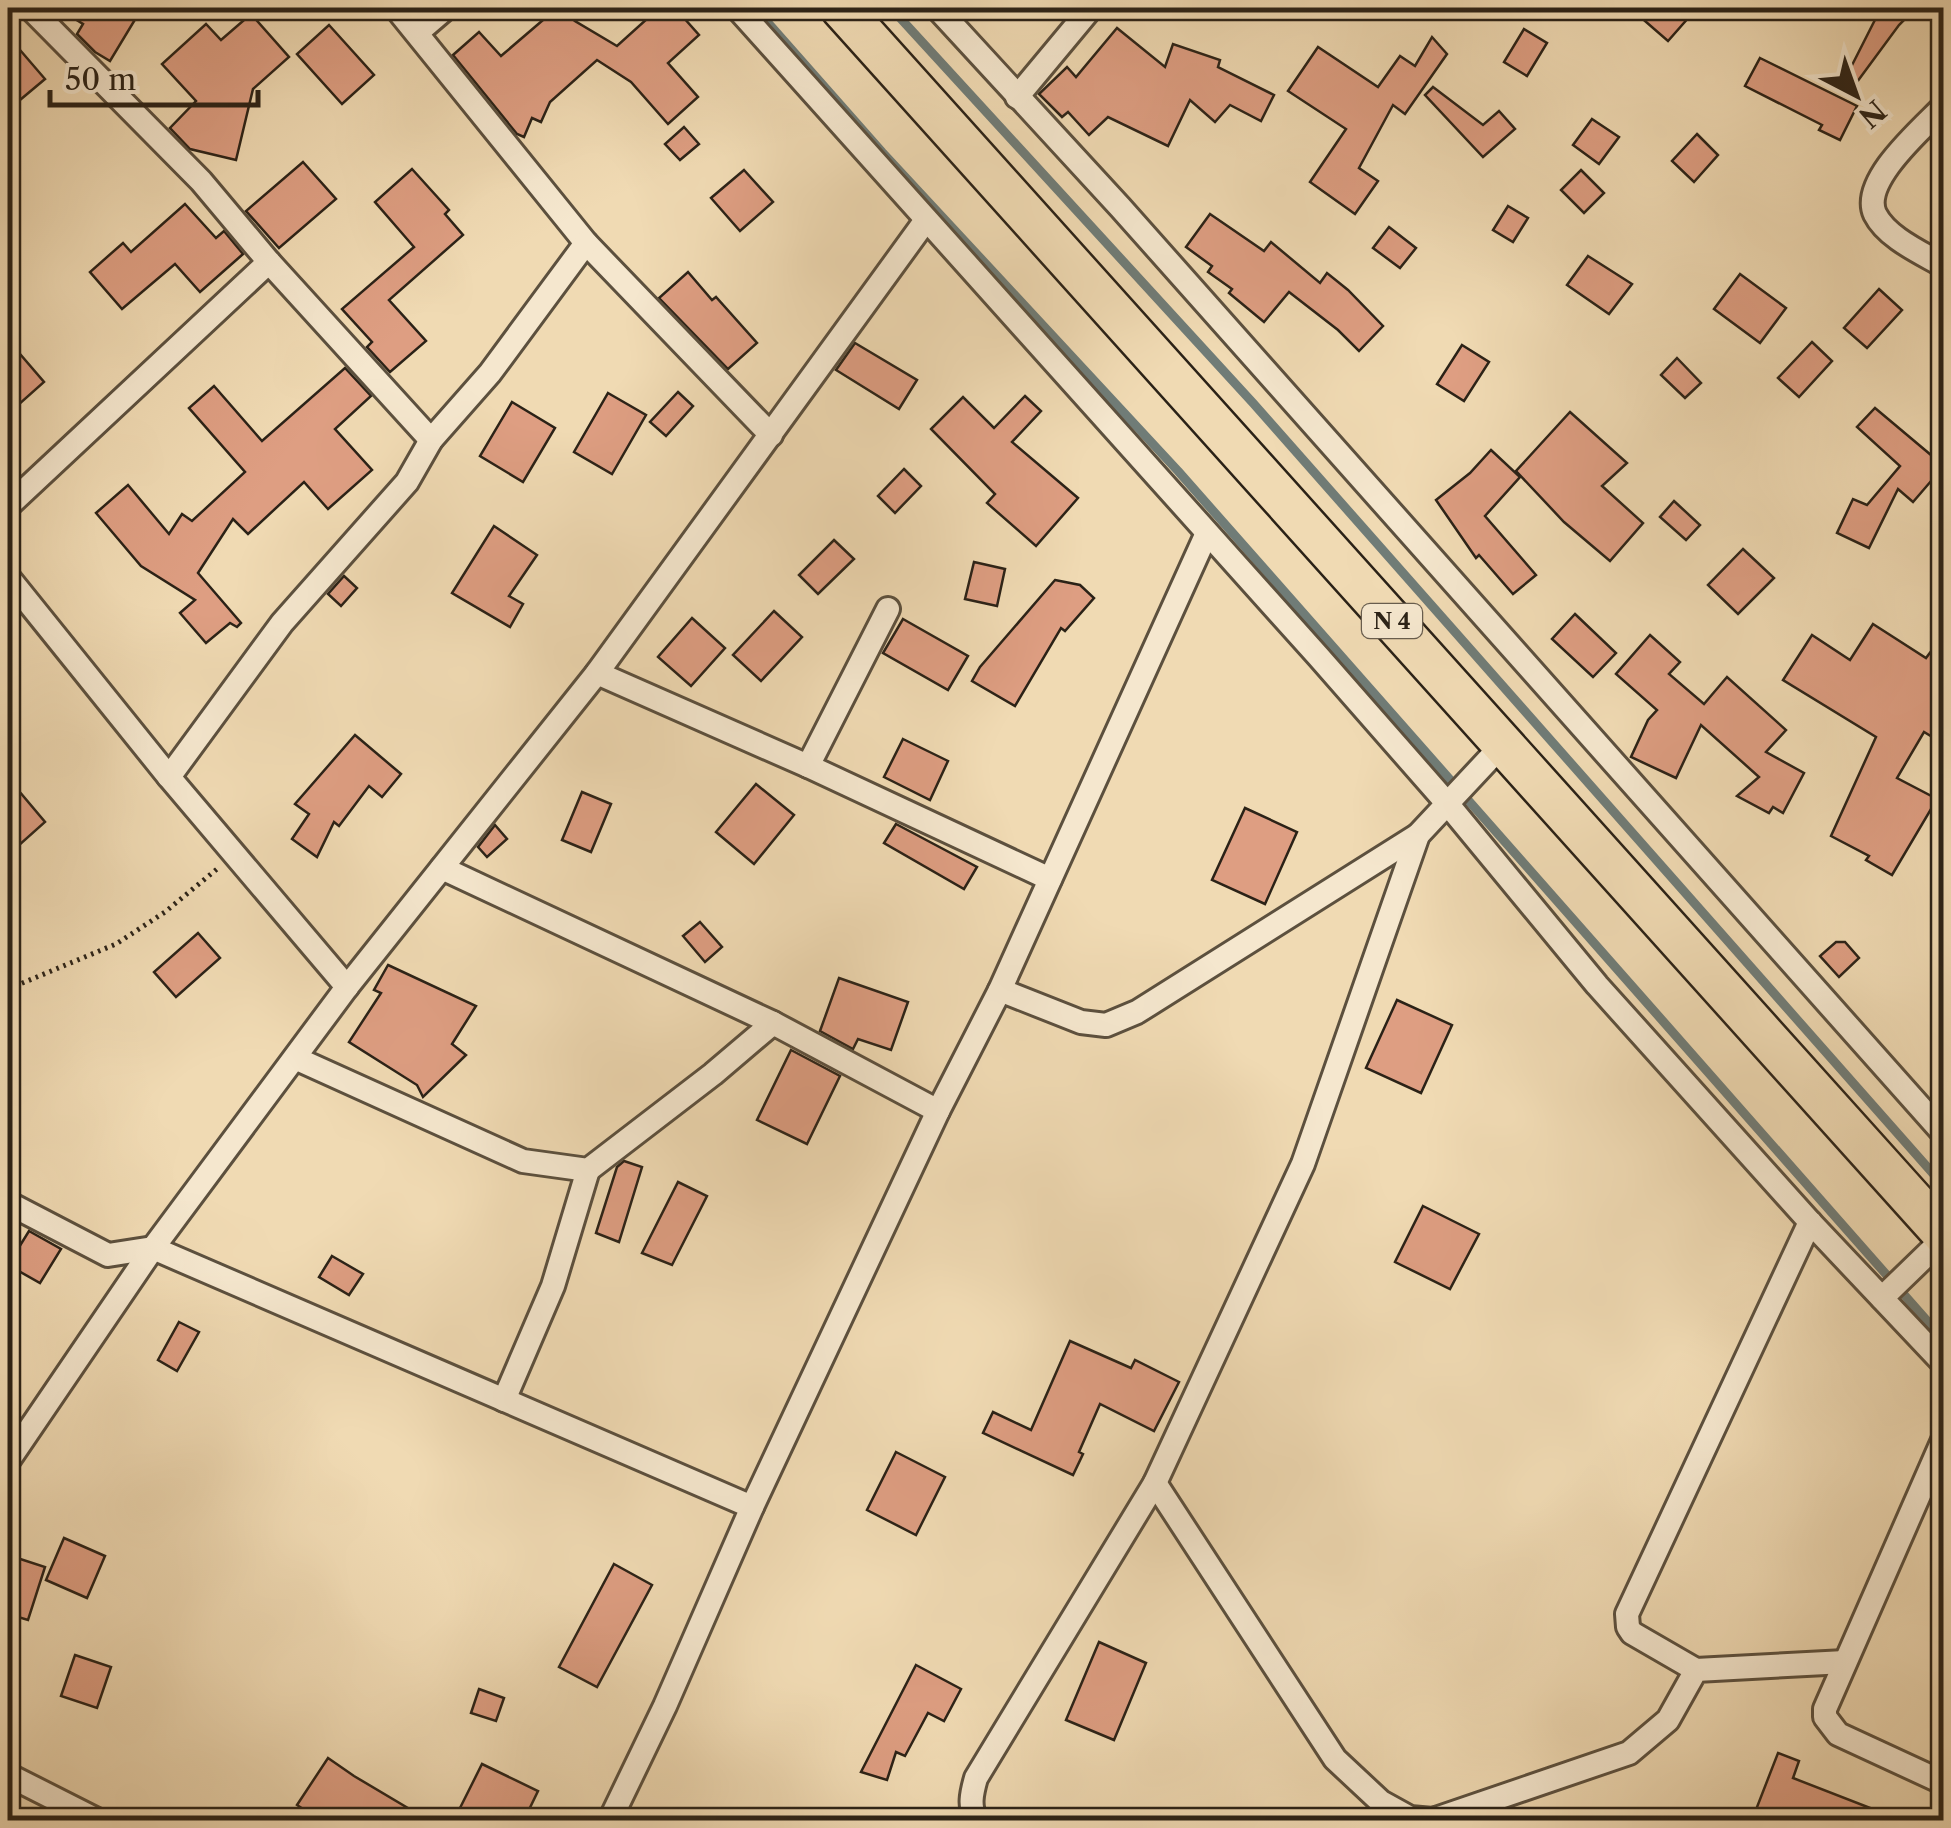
<svg xmlns="http://www.w3.org/2000/svg" width="1951" height="1828" font-family="'Libre Caslon Text',serif">
  <style>
    .lines { fill: none; stroke-linecap: round; stroke-linejoin: round }
    .stream { stroke: #707c77; stroke-width: 9 }
    .building { fill: #de9e82; stroke: #2b2217; stroke-width: 2.5 }
    .minor-casing { stroke: #5c503e; stroke-width: 28 }
    .trunk-casing { stroke: #2b2217; stroke-width: 45 }
    .path { stroke: #2b2217; stroke-width: 5; stroke-dasharray: 2.5 5; stroke-linecap: butt }
    .minor { stroke: #f5e7ce; stroke-width: 22 }
    .trunk { stroke: #f0dab3; stroke-width: 40 }
    .labels { text-anchor: middle; stroke-width: 10; stroke-linejoin: round; paint-order: stroke }
    .shield { fill: #f5e7ce; stroke: #685d4e; stroke-width: 2.5 }
    .shield-label { font-size: 22px; font-weight: bold; fill: #2b2217 }
  </style>
  <rect width="100%" height="100%" fill="#f0dab3"/>
  <filter id="stains"><feTurbulence type="fractalNoise" baseFrequency=".002" numOctaves="4"/><feColorMatrix values="0 0 0 0 .2 0 0 0 0 .09 0 0 0 0 .02 0 0 0 .5 -.17"/></filter>
  <radialGradient id="worn" r=".72"><stop offset=".6" stop-color="#630" stop-opacity="0"/><stop offset="1" stop-color="#630" stop-opacity=".3"/></radialGradient>
  <g class="lines">
    <g class="stream">
      <path d="M755,8L882,152L1178,471L1944,1340"/>
      <path d="M891,8L1253,403L1944,1186"/>
    </g>
  </g>
  <g class="building">
    <path d="M57,8H142L110,61L95,52L77,34L83,24Z"/>
    <path d="M557,8H584L575,21L617,46L659,8H675L699,35L668,63L698,97L668,124L631,82L597,60L550,102L541,122L532,118L524,137L517,134L453,55L479,32L501,56Z"/>
    <path d="M1630,8H1697L1668,41Z"/>
    <path d="M1881,8H1916L1899,25L1857,82L1847,75Z"/>
    <path d="M251,14L289,57L253,89L236,160L190,149L170,128L196,101L162,64L206,24L221,40Z"/>
    <path d="M329,25L374,75L342,104L297,54Z"/>
    <path d="M1117,28L1165,67L1173,44L1220,60L1218,67L1274,95L1261,121L1230,105L1215,122L1190,100L1168,146L1108,117L1089,135L1068,112L1062,117L1039,94L1067,67L1076,77Z"/>
    <path d="M1524,29L1547,43L1527,76L1504,62Z"/>
    <path d="M8,36L45,79L8,110Z"/>
    <path d="M1432,37L1447,54L1405,114L1393,105L1359,168L1378,181L1355,214L1310,182L1346,129L1288,91L1318,47L1378,87L1400,56L1415,66Z"/>
    <path d="M1760,58L1857,106L1840,140L1819,130L1822,125L1745,86Z"/>
    <path d="M1433,87L1483,125L1499,111L1515,129L1483,157L1425,95Z"/>
    <path d="M1592,119L1619,137L1599,164L1573,145Z"/>
    <path d="M684,127L699,144L680,160L665,144Z"/>
    <path d="M1697,134L1718,155L1694,182L1672,161Z"/>
    <path d="M303,162L336,199L279,248L246,211Z"/>
    <path d="M412,169L449,210L445,214L463,235L389,300L426,341L390,372L367,347L372,342L342,309L414,247L375,202Z"/>
    <path d="M744,170L773,202L740,231L711,198Z"/>
    <path d="M1581,170L1604,193L1584,213L1561,190Z"/>
    <path d="M185,204L216,238L224,231L243,254L200,292L175,264L122,309L90,272L123,243L131,252Z"/>
    <path d="M1508,206L1528,218L1513,242L1493,230Z"/>
    <path d="M1210,214L1264,251L1271,242L1320,283L1327,273L1348,290L1383,326L1359,351L1338,330L1289,292L1264,322L1229,293L1232,289L1208,272L1212,266L1186,247Z"/>
    <path d="M1389,227L1416,248L1400,268L1373,248Z"/>
    <path d="M1588,256L1632,284L1609,314L1567,285Z"/>
    <path d="M688,272L712,300L716,297L757,343L728,369L659,298Z"/>
    <path d="M1740,274L1786,308L1760,343L1714,309Z"/>
    <path d="M1879,289L1902,310L1867,348L1844,328Z"/>
    <path d="M8,340L44,382L8,414Z"/>
    <path d="M1812,342L1832,361L1799,397L1778,378Z"/>
    <path d="M855,343L917,380L899,409L836,370Z"/>
    <path d="M1462,345L1489,362L1464,401L1437,384Z"/>
    <path d="M1677,358L1701,383L1685,398L1661,375Z"/>
    <path d="M345,368L371,396L335,429L372,470L328,509L304,482L248,534L233,519L198,573L241,623L237,627L230,623L206,643L180,613L195,600L141,566L96,513L128,485L169,534L182,514L192,521L245,472L189,408L214,386L262,441Z"/>
    <path d="M678,392L693,406L666,436L650,422Z"/>
    <path d="M608,393L646,415L612,474L574,452Z"/>
    <path d="M1025,396L1041,411L1012,442L1078,498L1036,546L987,503L995,494L931,429L963,397L994,428Z"/>
    <path d="M512,402L555,428L523,482L480,456Z"/>
    <path d="M1875,408L1944,466L1913,502L1898,489L1869,548L1837,533L1853,499L1867,505L1900,466L1857,427Z"/>
    <path d="M1570,412L1627,463L1602,486L1643,523L1610,561L1564,522L1516,471Z"/>
    <path d="M1491,450L1520,477L1485,516L1536,575L1513,594L1479,555L1476,558L1436,500L1470,473Z"/>
    <path d="M904,469L921,486L895,513L878,496Z"/>
    <path d="M1674,501L1700,525L1686,540L1660,517Z"/>
    <path d="M494,526L537,555L509,596L523,604L510,627L452,593Z"/>
    <path d="M834,540L854,559L818,594L799,575Z"/>
    <path d="M1743,549L1774,578L1738,614L1708,585Z"/>
    <path d="M974,562L1005,569L997,606L965,599Z"/>
    <path d="M344,576L357,588L341,606L328,594Z"/>
    <path d="M1055,580L1080,585L1094,598L1065,631L1061,628L1015,706L972,681L980,667Z"/>
    <path d="M774,611L802,637L761,681L733,655Z"/>
    <path d="M1575,614L1616,653L1593,677L1552,639Z"/>
    <path d="M692,618L725,648L691,686L658,657Z"/>
    <path d="M903,619L968,656L948,690L883,653Z"/>
    <path d="M1873,624L1926,658L1944,634V744L1924,732L1897,778L1937,799L1892,875L1866,860L1869,856L1831,836L1876,737L1783,680L1812,635L1850,660Z"/>
    <path d="M1650,635L1680,662L1669,674L1704,704L1727,677L1786,730L1766,752L1804,773L1783,813L1773,807L1769,813L1737,796L1759,777L1701,725L1676,778L1631,757L1648,720L1657,710L1616,674Z"/>
    <path d="M355,735L401,774L382,797L369,786L339,826L334,822L317,857L292,839L309,814L295,804Z"/>
    <path d="M903,739L948,761L930,800L884,777Z"/>
    <path d="M8,778L45,822L8,855Z"/>
    <path d="M756,784L794,815L754,864L716,832Z"/>
    <path d="M582,792L611,804L591,852L562,840Z"/>
    <path d="M1245,808L1297,832L1265,904L1212,880Z"/>
    <path d="M896,824L977,867L964,889L884,843Z"/>
    <path d="M495,825L507,839L487,857L478,847Z"/>
    <path d="M700,922L722,947L705,962L683,936Z"/>
    <path d="M198,933L220,958L176,997L154,972Z"/>
    <path d="M1836,942H1845L1859,958L1839,977L1820,956Z"/>
    <path d="M388,965L476,1006L452,1044L466,1055L423,1097L417,1085L349,1042L381,993L374,990Z"/>
    <path d="M839,978L908,1002L891,1050L858,1039L853,1049L820,1031Z"/>
    <path d="M1397,1000L1452,1025L1421,1093L1366,1068Z"/>
    <path d="M791,1050L840,1076L807,1144L757,1120Z"/>
    <path d="M624,1161L642,1167L619,1242L596,1233L617,1167Z"/>
    <path d="M678,1182L707,1196L672,1265L642,1253Z"/>
    <path d="M1423,1206L1479,1234L1450,1289L1395,1262Z"/>
    <path d="M29,1231L61,1249L40,1283L8,1265Z"/>
    <path d="M332,1256L363,1274L349,1295L319,1277Z"/>
    <path d="M179,1322L199,1332L177,1371L158,1360Z"/>
    <path d="M1070,1341L1131,1368L1135,1360L1179,1382L1154,1431L1100,1404L1079,1452L1083,1454L1073,1475L983,1433L993,1412L1031,1430Z"/>
    <path d="M896,1452L945,1477L916,1535L867,1510Z"/>
    <path d="M64,1538L105,1556L87,1598L46,1580Z"/>
    <path d="M8,1555L45,1567L28,1620L8,1614Z"/>
    <path d="M614,1564L652,1585L597,1687L559,1667Z"/>
    <path d="M1099,1642L1146,1663L1114,1740L1066,1720Z"/>
    <path d="M75,1655L111,1667L97,1708L61,1696Z"/>
    <path d="M916,1665L961,1689L944,1721L928,1713L905,1756L896,1752L887,1780L861,1772Z"/>
    <path d="M479,1689L504,1698L496,1721L471,1713Z"/>
    <path d="M1778,1753L1799,1761L1793,1778L1901,1820H1752Z"/>
    <path d="M328,1758L354,1776L428,1820H320L297,1805Z"/>
    <path d="M482,1764L538,1791L524,1820H454Z"/>
  </g>
  <g class="lines">
    <defs>
      <g id="minor">
        <path d="M30,8L201,181L269,262L431,440"/>
        <path d="M396,8L586,243L771,435"/>
        <path d="M737,8L1318,656L1446,802L1597,985L1810,1222L1944,1364"/>
        <path d="M937,8L1120,207L1944,1134"/>
        <path d="M418,32L446,8"/>
        <path d="M1017,97L1091,8"/>
        <path d="M1944,106C1923,128 1860,181 1875,214C1887,238 1922,253 1944,266"/>
        <path d="M8,506L269,262"/>
        <path d="M8,577L169,777L347,987"/>
        <path d="M597,673L808,766L1050,879"/>
        <path d="M808,766L888,609"/>
        <path d="M169,777L282,623L407,482L431,440L490,373L586,243"/>
        <path d="M442,868L773,1023"/>
        <path d="M1000,990L1081,1022L1106,1025L1137,1012L1418,835"/>
        <path d="M295,1058L523,1161L588,1170L713,1074L773,1023L938,1111"/>
        <path d="M8,1203L108,1255L153,1248L752,1507"/>
        <path d="M1882,1298L1944,1238"/>
        <path d="M504,1400L553,1286L588,1170"/>
        <path d="M1944,1438L1825,1709V1717L1838,1734L1944,1783"/>
        <path d="M8,1461L153,1248L347,987L597,673L926,220"/>
        <path d="M1155,1483L1335,1759L1381,1802L1410,1818L1433,1820L1629,1753L1668,1720L1696,1670L1845,1662"/>
        <path d="M1696,1670L1632,1633L1628,1627L1627,1614L1810,1222"/>
        <path d="M8,1775L97,1820"/>
        <path d="M610,1820L665,1706L752,1507L938,1111L1000,990L1207,533"/>
        <path d="M977,1820C968,1808 972,1792 976,1778L1155,1483L1303,1164L1418,835L1504,743"/>
      </g>
      <path id="trunk" d="M841,8L1944,1235"/>
    </defs>
    <use href="#minor" class="minor-casing"/>
    <use href="#trunk" class="trunk-casing"/>
    <path class="path" d="M8,989L116,944L165,912L217,869"/>
    <use href="#minor" class="minor"/>
    <use href="#trunk" class="trunk"/>
  </g>
  <g class="labels">
    <rect class="shield" x="1362" y="604" width="60" height="34" rx="8"/>
    <g class="shield-label">
      <text x="1392" y="629">N 4</text>
    </g>
  </g>
  <rect width="1951" height="1828" fill="none" stroke="#f0dab3" stroke-width="40"/>
  <rect x="10" y="10" width="1931" height="1808" fill="none" stroke="#2b2217" stroke-width="5"/>
  <rect x="20" y="20" width="1911" height="1788" fill="none" stroke="#2b2217" stroke-width="2.5"/>
  <g transform="translate(1856 95) rotate(139)" stroke="#f5e7ce" stroke-width="8" paint-order="stroke">
  <path d="M0-8L18 38L0 25L-18 38Z" fill="#2b2217"/>
  <text y="-15" font-size="28" font-weight="bold" text-anchor="middle" fill="#2b2217">N</text>
  </g>
  <path d="M50 90v15h208v-15" fill="none" stroke="#2b2217" stroke-width="5"/>
  <text x="65" y="90" font-size="30" fill="#2b2217" stroke="#f5e7ce" stroke-width="8" paint-order="stroke">50 m</text>
  <rect width="100%" height="100%" filter="url(#stains)"/>
  <rect width="100%" height="100%" fill="url(#worn)"/>
</svg>
